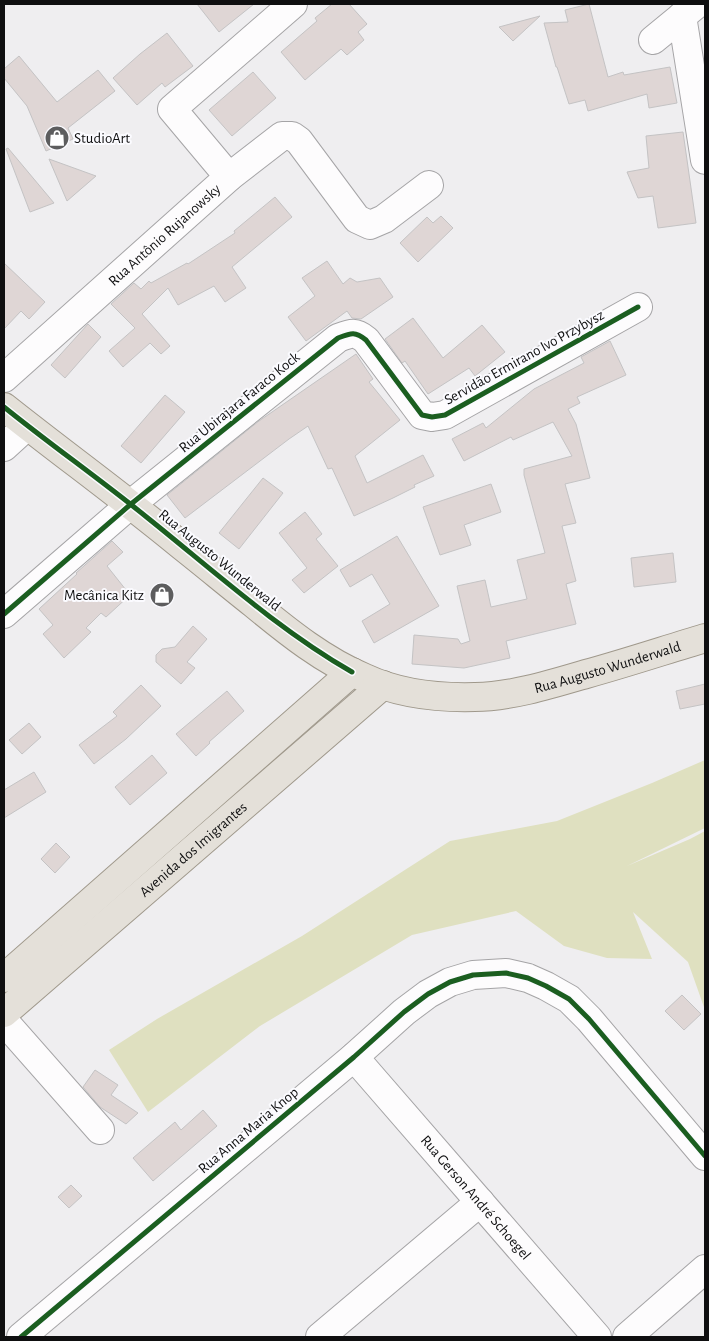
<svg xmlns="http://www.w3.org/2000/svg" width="709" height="1341" font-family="'Alegreya Sans',sans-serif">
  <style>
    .green { fill: #dfe0c0 }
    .building { fill: #dfd6d5; stroke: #c4c3c4 }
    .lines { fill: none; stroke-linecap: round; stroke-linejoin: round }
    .minor-casing { stroke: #a5a4a6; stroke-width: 30 }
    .major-casing { stroke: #9f988b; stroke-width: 30 }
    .minor { stroke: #fdfcfd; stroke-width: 28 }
    .major { stroke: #e4e0d9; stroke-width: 28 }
    .cycleway-casing { stroke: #fbfbff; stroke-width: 8 }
    .cycleway { stroke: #1b5e20; stroke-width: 5 }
    .labels { text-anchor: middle; stroke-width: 4; stroke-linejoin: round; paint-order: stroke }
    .poi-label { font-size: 15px; fill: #0f0f10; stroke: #fbfbff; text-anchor: start }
    .street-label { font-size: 15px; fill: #0f0f10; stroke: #fbfbff }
  </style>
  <rect width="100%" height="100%" fill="#efeef0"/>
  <path class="green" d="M705,760V828L627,866L690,839L705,831V1010L688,962L633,912L652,959L607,958L564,946L516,911L412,935L260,1026L148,1112L109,1050L157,1019L302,936L450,841L557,821L652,783Z"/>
  <g class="building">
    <path d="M197,4H254L219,32Z"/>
    <path d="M332,4H349L367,24L358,32L364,40L347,55L341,49L305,80L281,52L317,21L315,18Z"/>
    <path d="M589,4L608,77L623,72L624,75L670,67L677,103L649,108L647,94L588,111L585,100L569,104L557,67H556L544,23L568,22L565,10Z"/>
    <path d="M540,16L513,41L499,27Z"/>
    <path d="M167,33L193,66L165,87L162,83L137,105L113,78L140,54Z"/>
    <path d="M19,56L57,102L98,70L115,91L68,128L73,139L46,151L27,106L4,78V69Z"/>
    <path d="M253,72L276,98L232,136L209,110Z"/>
    <path d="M683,132L696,223L658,228L653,196L638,198L627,172L649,168L646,136Z"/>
    <path d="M8,148L54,203L30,212L6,149Z"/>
    <path d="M49,159L96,176L67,201Z"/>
    <path d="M275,197L292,217L232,267L246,288L225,302L214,286L178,305L168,288L142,314L170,346L161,354L150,343L123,367L109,351L135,328L111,304L134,283L141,289L149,281L151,283L187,263L188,264L235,233L234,231Z"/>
    <path d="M441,216L453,228L418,262L400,243L427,217L433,223Z"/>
    <path d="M327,261L343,284L350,278L357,282L380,278L393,297L361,319L352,318L347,311L306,341L288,317L315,296L302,278Z"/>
    <path d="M4,263L45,302L29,319L21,311L4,329Z"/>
    <path d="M413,318L443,358L482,325L505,352L475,376L469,368L428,394L405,361L402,363L385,339Z"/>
    <path d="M88,324L101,337L65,378L51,365Z"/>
    <path d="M610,341L626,375L577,397L580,403L568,409L576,424L590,478L565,484L576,523L562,526L576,581L566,584L576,624L506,641L510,658L464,668L412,664L414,635L458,639L461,644L470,641L457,586L485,580L491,607L527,599L517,560L545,553L524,475V469L572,456L553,422L513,440L511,437L464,461L452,439L483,423L486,428L534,389L584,363L581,357Z"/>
    <path d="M356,354L373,379L369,382L400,420L355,456L367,483L423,455L434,476L414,485L415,487L393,498L354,516L332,468L328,469L308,426L289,439L185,518L167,495L259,421Z"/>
    <path d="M165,395L185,412L141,463L121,446Z"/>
    <path d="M263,478L283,493L239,549L219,533Z"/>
    <path d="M491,484L501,512L464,525L471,545L440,555L423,507Z"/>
    <path d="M305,512L322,534L316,539L338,566L304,593L292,580L307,568L279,533Z"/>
    <path d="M397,536L439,606L374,643L362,621L390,604L372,574L350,587L340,570Z"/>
    <path d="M112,541L123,552L107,566L130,595L106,617L101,613L86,628L91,632L64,658L43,634L53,625L39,609L77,574L76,573Z"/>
    <path d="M673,553L676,582L634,587L631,558Z"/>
    <path d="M193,626L207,639L187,662L195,668L181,684L156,662V655L162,649L175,647Z"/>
    <path d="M705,684V704L680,709L676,691Z"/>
    <path d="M141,685L161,706L126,739L94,764L79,745L117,716L113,712Z"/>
    <path d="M227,691L244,711L209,742L210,743L196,756L176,734Z"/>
    <path d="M29,723L41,737L22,754L9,740Z"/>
    <path d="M152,755L167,773L130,805L115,787Z"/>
    <path d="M34,772L46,792L4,818V790Z"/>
    <path d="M56,843L70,857L55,873L41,859Z"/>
    <path d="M682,995L701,1014L684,1030L665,1011Z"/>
    <path d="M95,1070L118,1085L111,1095L138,1113L126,1124L100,1107L83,1087Z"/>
    <path d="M203,1110L217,1126L153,1181L133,1158L175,1122L181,1130Z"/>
    <path d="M71,1185L82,1196L69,1208L58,1197Z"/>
  </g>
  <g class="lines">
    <defs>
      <g id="minor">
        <path d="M682,16L705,160"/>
        <path d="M653,40L697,4"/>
        <path d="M229,177L282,136H292L299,141L357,219L370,225L384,219L429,185"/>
        <path id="s1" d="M4,378L229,177L172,109L293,4"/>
        <path d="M4,447L27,426"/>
        <path d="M4,614L131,504L338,338C351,333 355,331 366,340L422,415L432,417L445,415L638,307"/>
        <path d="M4,1021L100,1130"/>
        <path id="s2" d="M354,1057L597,1337"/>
        <path d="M21,1337L354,1057L404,1012L428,994L450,982L473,975L506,973L528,978L546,986L569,999L589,1019L705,1156"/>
        <path d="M320,1337L480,1202"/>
        <path d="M627,1337L705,1269"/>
      </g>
      <g id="major">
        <path id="s3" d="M4,407C63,454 124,498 182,546C206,565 230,585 254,604C288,632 324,661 365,678C399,694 438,698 475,697C510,697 552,684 586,674C626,663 665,650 705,638"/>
        <path d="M4,978L352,672"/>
        <path id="s4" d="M4,1013L383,685"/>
      </g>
    </defs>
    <use href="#minor" class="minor-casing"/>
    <use href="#major" class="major-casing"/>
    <use href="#minor" class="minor"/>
    <use href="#major" class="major"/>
    <defs>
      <g id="cycleway">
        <path d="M4,407C51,445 101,480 149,519C215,572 279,630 352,672"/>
        <path d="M4,614L131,504L338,338C351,333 355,331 366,340L422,415L432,417L445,415L638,307"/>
        <path d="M21,1337L354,1057L404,1012L428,994L450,982L473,975L506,973L528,978L546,986L569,999L589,1019L705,1156"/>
      </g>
    </defs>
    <use href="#cycleway" class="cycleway-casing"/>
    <use href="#cycleway" class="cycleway"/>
  </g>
  <defs>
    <symbol id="shop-disc" viewBox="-11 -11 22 22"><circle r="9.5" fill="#5d5d5e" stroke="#fbfbff"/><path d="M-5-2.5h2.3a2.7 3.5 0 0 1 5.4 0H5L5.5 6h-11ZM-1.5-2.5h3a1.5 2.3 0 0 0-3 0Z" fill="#fff"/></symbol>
  </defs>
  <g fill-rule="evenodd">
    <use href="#shop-disc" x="43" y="124" width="28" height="28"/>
    <use href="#shop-disc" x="148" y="581" width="28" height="28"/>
  </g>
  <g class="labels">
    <g class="poi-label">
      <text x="74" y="143">StudioArt</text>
      <text x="144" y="600" text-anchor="end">Mecânica Kitz</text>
    </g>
    <g class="street-label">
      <text dy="5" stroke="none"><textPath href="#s1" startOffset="215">Rua Antônio Rujanowsky</textPath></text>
      <text transform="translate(524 357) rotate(-29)" y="5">Servidão Ermirano Ivo Przybysz</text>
      <text transform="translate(239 402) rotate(-39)" y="5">Rua Ubirajara Faraco Kock</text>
      <text transform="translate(220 560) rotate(39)" y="5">Rua Augusto Wunderwald</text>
      <text dy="5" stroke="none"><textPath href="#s3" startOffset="701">Rua Augusto Wunderwald</textPath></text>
      <text dy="5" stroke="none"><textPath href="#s4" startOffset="250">Avenida dos Imigrantes</textPath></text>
      <text transform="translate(248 1130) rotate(-40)" y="5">Rua Anna Maria Knop</text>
      <text dy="5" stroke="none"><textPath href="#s2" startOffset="186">Rua Gerson André Schoegel</textPath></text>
    </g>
  </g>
  <rect width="709" height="1341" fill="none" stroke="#0f0f10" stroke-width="10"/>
</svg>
